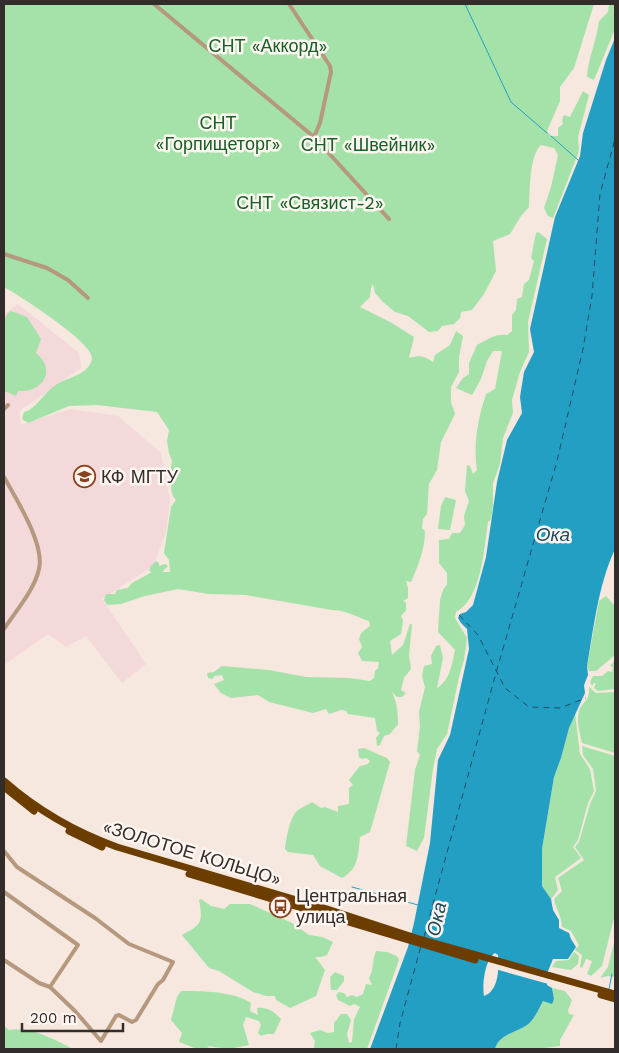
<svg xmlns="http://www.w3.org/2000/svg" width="619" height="1053" font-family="'Work Sans',sans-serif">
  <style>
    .education { fill: #f4d9da }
    .green { fill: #a4e2a9 }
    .water { fill: #249fc4; fill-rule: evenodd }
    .pier { fill: #f6e7df }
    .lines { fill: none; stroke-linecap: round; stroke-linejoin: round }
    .stream { stroke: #249fc4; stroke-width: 1 }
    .ferry { stroke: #1d4d5d; stroke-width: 1; stroke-dasharray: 6 5; stroke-linecap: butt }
    .street { stroke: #b5987d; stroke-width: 4 }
    .highway { stroke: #6b3e00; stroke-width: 7 }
    .labels { text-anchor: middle; stroke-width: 5; stroke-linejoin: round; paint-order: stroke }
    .park-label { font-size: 18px; fill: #176026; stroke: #fff5f1 }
    .poi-label { font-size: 18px; fill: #322d2a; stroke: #fff5f1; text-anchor: start }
    .street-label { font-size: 18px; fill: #322d2a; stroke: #fff5f1 }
    .water-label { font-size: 19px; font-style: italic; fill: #1d4d5d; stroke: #fff5f1 }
  </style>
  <rect width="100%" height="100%" fill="#f6e7df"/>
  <path class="education" d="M18,304L79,353L81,368L19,411L21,425L70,409L118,416L161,453L170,501L166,532L153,566L102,599L146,664L122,683L86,636L66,647L48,634L4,665V314Z"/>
  <g class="green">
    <path d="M4,4H594L574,68L560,87V101L547,131L551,136H558V128L563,124L562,120L564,115L570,117L583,91L589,95L578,137L579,149L578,154L553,218L548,216L544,208L551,187L558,155L554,148L541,145C529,156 530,191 529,207L521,216L510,234L493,241L496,271L484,294L472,310L461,312L460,318L454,324L442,326L438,331L429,332L408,316L395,312L383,302L375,293L373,284L371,288L370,297L360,307L392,323L414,337L409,358C420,355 424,356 433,362L435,355L450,345L456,331L463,336L459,357V372L451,387V402L455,414L441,442L437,470L429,484L427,514L423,519L422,528L425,531C425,549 418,566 411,582L406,581L408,588V598L403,601L406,603V610L401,616L403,621L401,634L390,641L392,655L403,645L410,624H412L409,655L411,669L404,678L401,690L406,693L402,697H397L392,692C397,704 398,711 398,724L390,734L384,736L380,745L377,746L376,738L380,733L377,731L375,718L348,714L346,711L341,710L329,714L326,709L313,713L269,702L258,695L231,698L221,693L214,684L224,680L222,675L214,676L213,679L208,678L207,673L214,672L222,666L269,670L306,677L349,678L370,681L374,678L375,671L378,668L379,662L362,661L358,653L362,647L359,639L361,633L370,626L369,621C356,617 346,610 332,610L246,595L209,594L178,589L145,596L121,604L107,605L104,600L106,594H115L117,590L128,588L132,583L152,572L149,571L151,566L156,561L159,563V566L165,564L168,566L162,572H170L169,560L164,553L171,507L176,500C170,494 171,485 172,477L170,473L172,461L169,453L167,441L169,430L157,412L97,405L69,406L28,423L22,419L24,412C36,410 46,389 59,383C70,377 89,374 92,359C95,343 18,295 4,287Z"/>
    <path d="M609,4H615V29L594,80L587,77C588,58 597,40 599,21L608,12Z"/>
    <path d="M538,232L547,239L528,322L529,352L520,372L512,400L513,413L503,438L500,464L493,483V506L491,519L488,522C484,548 482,598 456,612L455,618L467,638L464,660L459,677L447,734L437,749L433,769L424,838L417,851L406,846L415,770L420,755L417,751L420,726L419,712L425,687L422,676L424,666L432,664L431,656L436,646L440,645L443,658L437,688C450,680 452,664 455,650L438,632L440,600L443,590L447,584V573L439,563V540L449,539L452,533H460L465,525L464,516L469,501L465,491L467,465L470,466L473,474L477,470C473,445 478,418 486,394L495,389L502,351H493L487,361L481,379L472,395L456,388L463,378L469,374V363L477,345C490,339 493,334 507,335L512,331V315L516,310L517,299L522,297L524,284L529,280L534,261L531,258L536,233Z"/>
    <path d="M11,311L27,317L41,339L36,353C57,370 43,393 18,391L16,396L4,391V320L8,313Z"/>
    <path d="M445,497L456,500L450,530L438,529L441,506Z"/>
    <path d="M606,596L615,606V655L596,671H589L587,666L599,601Z"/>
    <path d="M615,660V689L598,691L594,688L596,683H594L592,686L590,682L593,676H602L608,671L612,672L613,667L610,666Z"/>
    <path d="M589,687L596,693L615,692V753L582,743C580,734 576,720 579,711C583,700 590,702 589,687Z"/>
    <path d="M575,713L580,754L590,769L594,791L588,803L578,840L573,847L581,858L555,877L558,890L551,899L542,886V849L554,777L561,758L569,728Z"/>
    <path d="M582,746L615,756V914L602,966L591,976L587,974L592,961L586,959L582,968L580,967L582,955L575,950L579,945L571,931L562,927C562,917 556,909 554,899L562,891L558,878L584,860L575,847L579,842L590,804L596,791L593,769L583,755Z"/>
    <path d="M364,748L387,758L390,762L370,832L360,837C358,854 359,869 342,878L320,866L313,855L288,852L285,849C286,839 290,816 298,810C302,807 308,805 312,802L321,808L325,807L338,812V806L349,804V788L353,785L349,780L360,766L368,764L370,761L366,758L362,759L359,757L358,749Z"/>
    <path d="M201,899L211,906L224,909L230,904H250L292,923L309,935L322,937L333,942L327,955L321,957H315L325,970L316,996L290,1008L276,1000L275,996H266L253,992L219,971L209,968L182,935C202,924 203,922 199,900Z"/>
    <path d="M615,939V977L608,976L600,978L608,967Z"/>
    <path d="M376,951L387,952L397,956L399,960L367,1049H314L315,1041L310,1033L320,1030L328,1033L334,1032V1023L341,1014H347L351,1020L347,1034L349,1043L352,1042L354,1019L360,1007L354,1004L350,1006L338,1000L336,995L339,992L344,993L347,997L352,995L357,997L363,994L366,984L372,985L369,978C374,970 372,960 376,951Z"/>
    <path d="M574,952L579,956L578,964L571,970L552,967L556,961L569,960Z"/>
    <path d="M335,972L344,976V981L337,990H331L330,977Z"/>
    <path d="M552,988L565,991L572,1000L568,1010L569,1014L574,1015L560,1040V1046L536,1049H495C499,1034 516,1033 527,1025C534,1020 539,1009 543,1001H553L554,999Z"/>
    <path d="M181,991C201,991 234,991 251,1003L250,1011L258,1015L257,1008C268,1007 274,1012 281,1019L274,1034H267L261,1036L258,1033L261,1025L259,1021L246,1017L243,1025L249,1045L229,1049L207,1046L210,1049H197L179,1042L182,1033L171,1020L177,997Z"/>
    <path d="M4,1026L9,1030C31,1026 55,1040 73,1049H4Z"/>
  </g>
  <path class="water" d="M615,38V549C598,586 594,626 587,666L588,675L584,685L585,693L569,728L561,758L554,777L542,849V886L551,899L553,910L559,920V928L569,933L571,939L576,947L568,959H553L548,971L547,985L552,988L554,999L552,1004L543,1001C539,1009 534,1020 527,1025C516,1033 499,1034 495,1049H370L408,947L414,923L430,843L438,760L450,735L469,649L467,629L461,623L458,618L460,614L466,612L473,605L486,557L497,482L507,440L522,413L520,397L524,372L534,352L530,329L555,217L580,156L583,133L606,60ZM495,953L498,955C499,968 499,991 484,996C482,985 485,959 495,953Z"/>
  <path class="pier" d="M496,962L550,972V984L552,985L495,969Z"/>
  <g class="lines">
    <g class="stream">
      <path d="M465,4L511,102L547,133"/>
      <path d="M551,136L578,160"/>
      <path d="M352,887L418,905"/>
      <path d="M609,989L612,974"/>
    </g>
    <g class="ferry">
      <path d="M459,615L478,635L505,688L529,707L560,708L586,698"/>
      <path d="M424,937L494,680L557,461L583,349L592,296L600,194L615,139"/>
      <path d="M396,1049L400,1023L421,946"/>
    </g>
    <g class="street">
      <path d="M154,4L314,137L389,219"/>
      <path d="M289,4L330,66L331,72L320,123L314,137"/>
      <path d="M4,254L47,268L68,280L88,298"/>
      <path d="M4,409L8,405"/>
      <path d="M4,477C16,499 45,544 39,569C35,589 15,612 4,629"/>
      <path d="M4,851L17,867L95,918L129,944L173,962L163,980L158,984L136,1020L132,1022L119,1015L116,1016L101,1041L75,1011L50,987L39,983L4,960"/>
      <path d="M4,892L78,945L50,987"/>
    </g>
    <g class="highway">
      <path d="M4,781C37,810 75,832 117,847L327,909L416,938L615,994"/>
      <path d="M4,787L34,811"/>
      <path d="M69,831L102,847"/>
      <path d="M189,874L475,960"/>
      <path d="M601,995L615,999"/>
    </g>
  </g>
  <defs>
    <symbol id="university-ring" viewBox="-11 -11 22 22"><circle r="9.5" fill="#fff5f1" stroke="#89421e" stroke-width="1.5"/><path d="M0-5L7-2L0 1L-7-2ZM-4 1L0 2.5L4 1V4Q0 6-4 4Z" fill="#89421e"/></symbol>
    <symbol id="bus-ring" viewBox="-11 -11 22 22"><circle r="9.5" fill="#fff5f1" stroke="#89421e" stroke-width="1.5"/><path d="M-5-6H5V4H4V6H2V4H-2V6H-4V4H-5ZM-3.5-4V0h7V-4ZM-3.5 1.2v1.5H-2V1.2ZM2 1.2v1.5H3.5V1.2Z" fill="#89421e"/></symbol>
  </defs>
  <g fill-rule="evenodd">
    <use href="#university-ring" x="72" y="464" width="25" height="25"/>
    <use href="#bus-ring" x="268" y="894" width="25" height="25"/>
  </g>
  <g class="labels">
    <g class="park-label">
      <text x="268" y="52">СНТ «Аккорд»</text>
      <text x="218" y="129">СНТ<tspan x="218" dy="21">«Горпищеторг»</tspan></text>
      <text x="368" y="151">СНТ «Швейник»</text>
      <text x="310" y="209">СНТ «Связист-2»</text>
    </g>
    <g class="poi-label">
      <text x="101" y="483">КФ МГТУ</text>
      <text x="296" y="902">Центральная<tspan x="296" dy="21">улица</tspan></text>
    </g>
    <g class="street-label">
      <text transform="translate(192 853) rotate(17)" y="6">«ЗОЛОТОЕ КОЛЬЦО»</text>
    </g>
    <g class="water-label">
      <text x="553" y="541">Ока</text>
      <text transform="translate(436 919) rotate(-78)" y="7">Ока</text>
    </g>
  </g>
  <rect width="619" height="1053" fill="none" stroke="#322d2a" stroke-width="10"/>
  <path d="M22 1023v8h101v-8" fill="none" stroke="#322d2a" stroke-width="2.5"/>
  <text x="30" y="1023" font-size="15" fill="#322d2a" stroke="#fff5f1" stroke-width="4" paint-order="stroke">200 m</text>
</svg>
